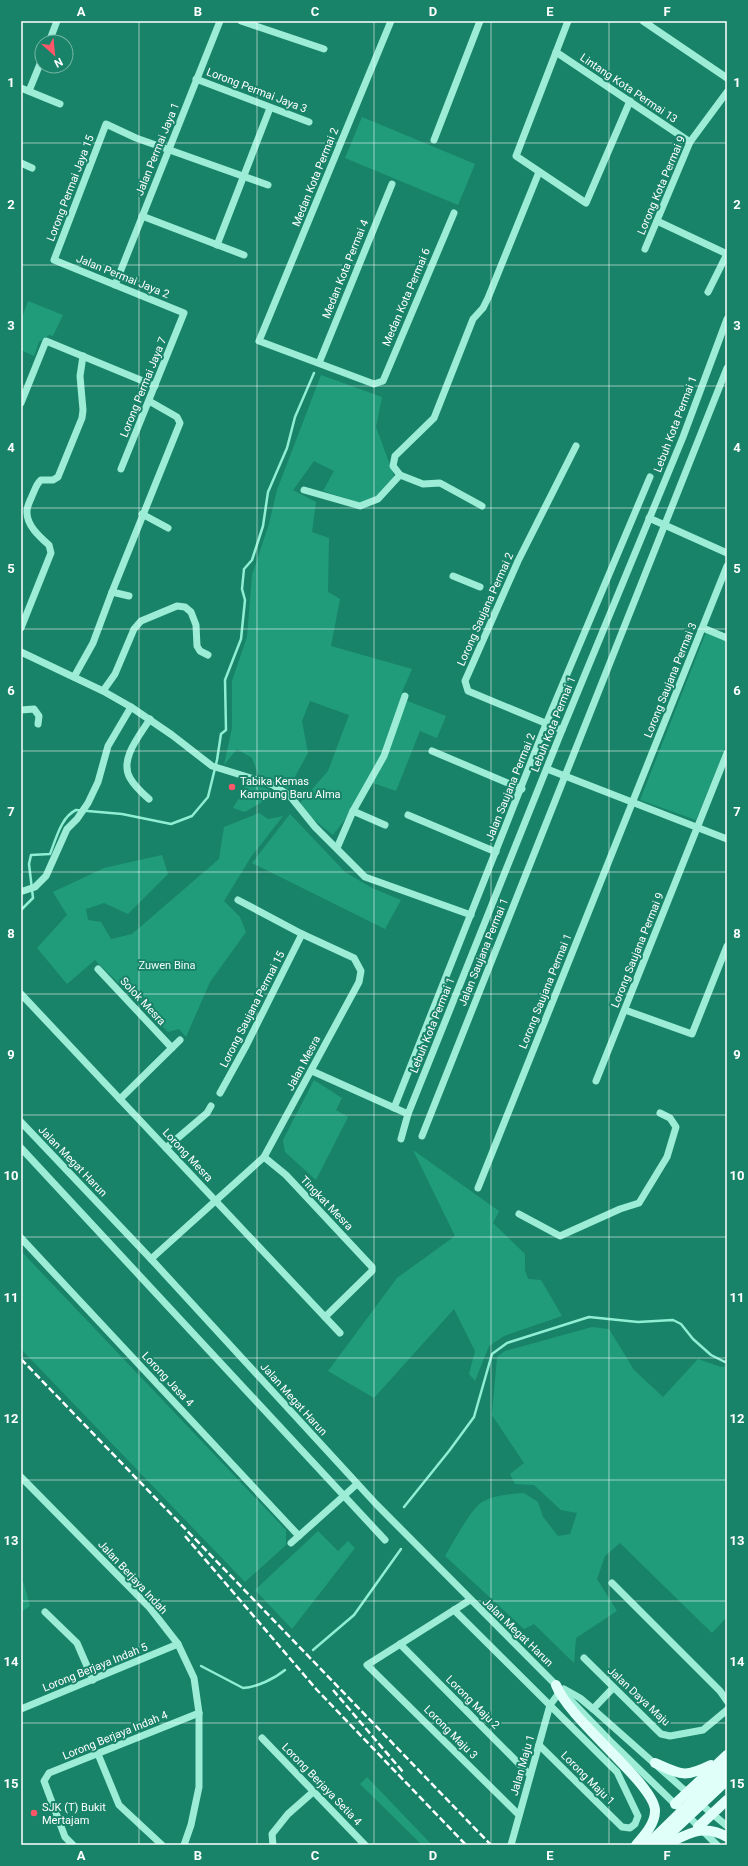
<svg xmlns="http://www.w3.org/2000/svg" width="748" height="1866" font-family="Roboto,sans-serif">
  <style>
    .green { fill: #219c7b }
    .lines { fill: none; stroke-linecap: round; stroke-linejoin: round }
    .stream { stroke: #8feed3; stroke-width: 2.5 }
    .minor { stroke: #9cecd6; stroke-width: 7 }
    .major { stroke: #e1fff9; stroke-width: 10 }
    .rail { stroke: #fff; stroke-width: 2.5; stroke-dasharray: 7 3; stroke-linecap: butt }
    .major-bridge { stroke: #e1fff9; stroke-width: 10 }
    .grid { fill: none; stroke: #fff; stroke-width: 1; stroke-opacity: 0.55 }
    .poi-dot { fill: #ff576a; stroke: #188368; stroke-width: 1.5 }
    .labels { text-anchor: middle; stroke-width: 4; stroke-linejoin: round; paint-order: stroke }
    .street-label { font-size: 11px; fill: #fff; stroke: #188368 }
    .poi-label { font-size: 11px; fill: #fff; stroke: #188368; text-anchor: start }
    .park-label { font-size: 11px; fill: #f0fefa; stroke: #188368 }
    .neatline { fill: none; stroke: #fff; stroke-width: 1.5 }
    .grid-label { font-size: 13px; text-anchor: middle; font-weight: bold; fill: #fff }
  </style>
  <rect width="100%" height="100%" fill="#188368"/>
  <g class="green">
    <path d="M362,117L475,164L458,205L345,158Z"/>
    <path d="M28,301L63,315L53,336L49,335L39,342L34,356L21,350V320Z"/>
    <path d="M321,375L382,397L376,427L394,476L376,496L361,503L323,491L334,471L314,461L293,490L316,502L312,532L329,538L328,592L340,599L331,646L412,669L402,692L405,700L446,716L437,738L420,731L396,791L373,783L333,835L313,819L300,803L328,771L349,715L310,701L302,721L308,753L288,789L280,783L259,776L252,758L237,749L224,765L232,728V681L247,637L252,575L269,524L277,490Z"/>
    <path d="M707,630L727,638V743L696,820L640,800Z"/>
    <path d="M249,781L277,793L245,812L233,808Z"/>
    <path d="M259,813L268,819L283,816L251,857L224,901L240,917L246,932L210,982L186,1037L179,1029L168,1032L95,960L67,984L37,948L67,915L53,892L104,868L162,855L168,874L128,914L104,903L86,909L88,920L101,922L111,939L132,934L219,859L224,827Z"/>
    <path d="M290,814L345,872L372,888L401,900L385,929L252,863Z"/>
    <path d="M314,1080L342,1098L336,1110L348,1117L316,1180L285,1152L283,1140Z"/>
    <path d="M413,1150L499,1211L493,1223L525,1254V1270L528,1279L541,1280L562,1316L504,1336L489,1346L475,1381L469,1374L475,1351L454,1309L374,1398L328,1371L397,1278L455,1236Z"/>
    <path d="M21,1251L286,1530V1545L245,1582L21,1349Z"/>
    <path d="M592,1327L609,1329L634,1370L663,1397L698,1359L721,1367L727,1366V1617L712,1633L620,1543L605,1556L597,1579L617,1611L576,1638L574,1663L534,1624L524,1629L445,1556C453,1543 470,1510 482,1502C494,1495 511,1494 524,1493L538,1502L543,1517L558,1536L570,1534L577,1513L561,1510L534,1485L515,1484L510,1474L524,1463L492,1415L497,1357L505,1351Z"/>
    <path d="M318,1531L338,1551L348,1541L355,1548L292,1629L255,1590Z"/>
    <path d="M23,1581L30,1606L21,1612V1583Z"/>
    <path d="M367,1777L432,1845H422L360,1784Z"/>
  </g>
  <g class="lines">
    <g class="stream">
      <path d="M21,910L33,898L29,864L31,855L50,854C56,839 61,817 76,810L122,814L171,824L192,816L208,797L217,760L221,734L226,730L225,680L241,639L245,600L242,589L244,569L252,560L263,526L268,492L287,448L295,417L314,373"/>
      <path d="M404,1507L449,1451L474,1417L492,1354L507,1343L589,1317L638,1322L673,1320L681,1324L693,1339L711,1355L725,1362L727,1361"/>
      <path d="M313,1650L354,1615L401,1549"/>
      <path d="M201,1666L243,1688C257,1687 274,1679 285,1670"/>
    </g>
    <g class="minor">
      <path d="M241,21L324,49"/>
      <path d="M391,21L259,341L374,384L383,381L454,213"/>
      <path d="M568,21L516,156L586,203L630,101"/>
      <path d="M643,21L727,78"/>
      <path d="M49,42L57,21"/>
      <path d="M556,52L690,142"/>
      <path d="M196,79L309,122"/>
      <path d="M21,88L60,104"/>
      <path d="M29,91L42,59"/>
      <path d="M434,140L480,21"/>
      <path d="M21,163L32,168"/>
      <path d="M142,216L244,255"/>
      <path d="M657,221L727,254"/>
      <path d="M217,245L270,108"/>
      <path d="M645,249L690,142L727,92"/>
      <path d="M115,285L220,21"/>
      <path d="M708,292L727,254"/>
      <path d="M319,363L392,184"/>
      <path d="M21,403L46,341L155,386"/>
      <path d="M121,469L184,313L54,260L106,124L136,138L268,185"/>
      <path d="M304,490L360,506L378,499L400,475"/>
      <path d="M482,506L440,483L423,484L400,475L393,466L395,456L434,418L473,319L483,308L488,298L539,172"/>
      <path d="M142,514L168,528"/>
      <path d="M649,518L727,553"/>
      <path d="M453,576L480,587"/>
      <path d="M112,592L180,423L177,417L149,401"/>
      <path d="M21,628L51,553L49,545C40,537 26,525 27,511C27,506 30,501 32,496C35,490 36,484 41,480H53L58,477L82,418L83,410L80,376L83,356"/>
      <path d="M703,628L727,638"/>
      <path d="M21,652L103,691L131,707L172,735L212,766L273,785L290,796L315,827L365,877L471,915"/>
      <path d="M74,677L93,643L112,592L129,596"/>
      <path d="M103,691L115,674L134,629L141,621L177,606L185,607L191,612L196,625L197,646L200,651L208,655"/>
      <path d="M21,710L34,709L39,716L38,724"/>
      <path d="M562,730L468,691L465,681L518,561L576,446"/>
      <path d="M432,751L522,789"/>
      <path d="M547,769L727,839"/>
      <path d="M149,799C142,793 135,787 130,778C119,759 140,735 150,719"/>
      <path d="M353,811L384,756L405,696"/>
      <path d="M408,815L496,852"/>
      <path d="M337,848L353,811L385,825"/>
      <path d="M23,891L35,887L46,876L67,829L77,819L88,803L98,782L108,746L131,707"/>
      <path d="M98,969L172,1048"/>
      <path d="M21,994L340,1333"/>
      <path d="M625,1010L692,1034L727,946"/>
      <path d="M312,1071L408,1114"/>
      <path d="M596,1081L727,753"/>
      <path d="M220,1093L246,1046L302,934"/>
      <path d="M120,1099L180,1040"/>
      <path d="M394,1108L546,724L650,477"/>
      <path d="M21,1122L151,1259L376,1504L556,1685L610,1741L678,1807"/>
      <path d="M422,1136L727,368"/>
      <path d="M401,1139L408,1114L562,730L683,437L727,319"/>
      <path d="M21,1148L385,1540"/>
      <path d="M166,1148L207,1113L211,1106"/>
      <path d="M264,1157L286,1175L372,1267V1271L325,1317"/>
      <path d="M478,1188L727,566"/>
      <path d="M519,1214L560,1236L620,1209L639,1203L667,1157L676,1127L670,1118L660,1113"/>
      <path d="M21,1238L299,1536"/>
      <path d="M151,1259L264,1157L359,982L361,971L354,958L302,934L238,900"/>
      <path d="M21,1477L150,1608L178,1644L194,1678L199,1713V1787L191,1825L184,1845"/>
      <path d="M291,1543L357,1484"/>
      <path d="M612,1583L720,1691L727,1701"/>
      <path d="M470,1600L367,1665L519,1815"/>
      <path d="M454,1610L617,1772L638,1816L635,1824L630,1828L622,1827L539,1745"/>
      <path d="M45,1612L77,1643L93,1680"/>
      <path d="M400,1644L530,1775"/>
      <path d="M584,1658L661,1734L670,1736L703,1730L727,1710"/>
      <path d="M564,1689L580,1698L593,1709L690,1795"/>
      <path d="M21,1709L178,1644"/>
      <path d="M593,1709L613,1688"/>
      <path d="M262,1738L365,1845"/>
      <path d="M98,1754L119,1805L162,1845"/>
      <path d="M698,1802L727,1826"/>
      <path d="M686,1814L717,1845"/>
      <path d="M73,1845L65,1837L44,1781L49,1773L199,1713"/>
      <path d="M273,1845L272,1834L288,1814L313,1792"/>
      <path d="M511,1845L550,1705L559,1693"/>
    </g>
    <g class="major">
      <path d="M556,1685C569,1720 656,1785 655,1811C655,1824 644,1836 636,1845"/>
      <path d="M655,1763C682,1775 684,1778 711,1765"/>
      <path d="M675,1804L727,1755"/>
      <path d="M698,1827L727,1800"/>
    </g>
    <g class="rail">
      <path d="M21,1359L491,1845"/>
      <path d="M185,1536L317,1690L466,1845"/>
      <path d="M333,1690L403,1772"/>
    </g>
    <g class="major-bridge">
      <path d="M647,1845L727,1767"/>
      <path d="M658,1845L727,1780"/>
      <path d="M665,1845C688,1834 703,1823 727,1837"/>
    </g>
  </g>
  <path class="grid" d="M139,21V1845M257,21V1845M374,21V1845M491,21V1845M609,21V1845M21,143H727M21,265H727M21,386H727M21,508H727M21,629H727M21,751H727M21,872H727M21,994H727M21,1115H727M21,1237H727M21,1358H727M21,1480H727M21,1601H727M21,1723H727"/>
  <g class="poi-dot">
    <circle cx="232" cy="787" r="4"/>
    <circle cx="34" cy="1813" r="4"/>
  </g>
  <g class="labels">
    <g class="street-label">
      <text transform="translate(629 88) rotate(34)" y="4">Lintang Kota Permai 13</text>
      <text transform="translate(257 90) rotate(21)" y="4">Lorong Permai Jaya 3</text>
      <text transform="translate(157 149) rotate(-68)" y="4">Jalan Permai Jaya 1</text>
      <text transform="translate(315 177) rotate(-68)" y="4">Medan Kota Permai 2</text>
      <text transform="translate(661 185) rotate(-67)" y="4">Lorong Kota Permai 9</text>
      <text transform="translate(70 188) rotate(-69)" y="4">Lorong Permai Jaya 15</text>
      <text transform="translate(345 269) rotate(-68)" y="4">Medan Kota Permai 4</text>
      <text transform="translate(123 276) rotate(22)" y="4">Jalan Permai Jaya 2</text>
      <text transform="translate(406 297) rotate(-67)" y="4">Medan Kota Permai 6</text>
      <text transform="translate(143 387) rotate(-68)" y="4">Lorong Permai Jaya 7</text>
      <text transform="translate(675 424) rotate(-69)" y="4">Lebuh Kota Permai 1</text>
      <text transform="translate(485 609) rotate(-66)" y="4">Lorong Saujana Permai 2</text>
      <text transform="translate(670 680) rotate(-68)" y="4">Lorong Saujana Permai 3</text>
      <text transform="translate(553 724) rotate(-68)" y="4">Lebuh Kota Permai 1</text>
      <text transform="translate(510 787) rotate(-68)" y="4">Jalan Saujana Permai 2</text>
      <text transform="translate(637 950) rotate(-68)" y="4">Lorong Saujana Permai 9</text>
      <text transform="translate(483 952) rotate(-68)" y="4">Jalan Saujana Permai 1</text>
      <text transform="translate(545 991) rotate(-68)" y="4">Lorong Saujana Permai 1</text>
      <text transform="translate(143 1001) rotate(47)" y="4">Solok Mesra</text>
      <text transform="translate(252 1009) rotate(-63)" y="4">Lorong Saujana Permai 15</text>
      <text transform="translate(432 1025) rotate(-68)" y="4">Lebuh Kota Permai 1</text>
      <text transform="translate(303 1063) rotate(-62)" y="4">Jalan Mesra</text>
      <text transform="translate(188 1155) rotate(47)" y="4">Lorong Mesra</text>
      <text transform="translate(73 1161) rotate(46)" y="4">Jalan Megat Harun</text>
      <text transform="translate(327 1203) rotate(46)" y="4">Tingkat Mesra</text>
      <text transform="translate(168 1379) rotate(47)" y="4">Lorong Jasa 4</text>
      <text transform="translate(294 1399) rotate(48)" y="4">Jalan Megat Harun</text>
      <text transform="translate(133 1577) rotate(47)" y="4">Jalan Berjaya Indah</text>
      <text transform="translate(518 1632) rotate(44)" y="4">Jalan Megat Harun</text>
      <text transform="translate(95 1667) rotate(-22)" y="4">Lorong Berjaya Indah 5</text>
      <text transform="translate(639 1696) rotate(43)" y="4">Jalan Daya Maju</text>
      <text transform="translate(473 1702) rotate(45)" y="4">Lorong Maju 2</text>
      <text transform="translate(451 1732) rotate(45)" y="4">Lorong Maju 3</text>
      <text transform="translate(115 1735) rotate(-22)" y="4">Lorong Berjaya Indah 4</text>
      <text transform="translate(522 1765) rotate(-74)" y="4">Jalan Maju 1</text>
      <text transform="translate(588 1778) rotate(45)" y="4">Lorong Maju 1</text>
      <text transform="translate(322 1784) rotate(46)" y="4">Lorong Berjaya Setia 4</text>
    </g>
    <g class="poi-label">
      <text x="240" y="785">Tabika Kemas<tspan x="240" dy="13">Kampung Baru Alma</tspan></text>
      <text x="42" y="1811">SJK (T) Bukit<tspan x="42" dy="13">Mertajam</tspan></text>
    </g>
    <g class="park-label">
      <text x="167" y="969">Zuwen Bina</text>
    </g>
  </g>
  <rect width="748" height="1866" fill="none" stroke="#188368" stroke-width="44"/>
  <g transform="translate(54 54) rotate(153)"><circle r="19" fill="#188368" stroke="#74b5a4"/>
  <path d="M0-3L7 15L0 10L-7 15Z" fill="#ff576a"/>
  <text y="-6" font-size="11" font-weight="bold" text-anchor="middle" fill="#ffffff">N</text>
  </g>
  <rect x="22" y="22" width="704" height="1822" class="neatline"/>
  <g class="grid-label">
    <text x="81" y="16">A</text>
    <text x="198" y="16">B</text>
    <text x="315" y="16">C</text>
    <text x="433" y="16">D</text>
    <text x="550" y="16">E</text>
    <text x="667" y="16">F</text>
    <text x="11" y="87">1</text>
    <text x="737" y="87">1</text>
    <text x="11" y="209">2</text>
    <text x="737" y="209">2</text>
    <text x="11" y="330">3</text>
    <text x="737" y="330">3</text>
    <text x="11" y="452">4</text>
    <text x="737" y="452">4</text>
    <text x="11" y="573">5</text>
    <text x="737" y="573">5</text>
    <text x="11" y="695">6</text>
    <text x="737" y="695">6</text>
    <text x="11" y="816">7</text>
    <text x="737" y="816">7</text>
    <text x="11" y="938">8</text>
    <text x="737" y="938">8</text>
    <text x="11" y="1059">9</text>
    <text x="737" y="1059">9</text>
    <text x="11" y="1180">10</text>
    <text x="737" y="1180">10</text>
    <text x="11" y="1302">11</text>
    <text x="737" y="1302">11</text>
    <text x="11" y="1423">12</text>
    <text x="737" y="1423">12</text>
    <text x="11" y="1545">13</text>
    <text x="737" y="1545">13</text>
    <text x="11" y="1666">14</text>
    <text x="737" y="1666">14</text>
    <text x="11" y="1788">15</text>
    <text x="737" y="1788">15</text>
    <text x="81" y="1860">A</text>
    <text x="198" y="1860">B</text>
    <text x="315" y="1860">C</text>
    <text x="433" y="1860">D</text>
    <text x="550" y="1860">E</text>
    <text x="667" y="1860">F</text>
  </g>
</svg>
